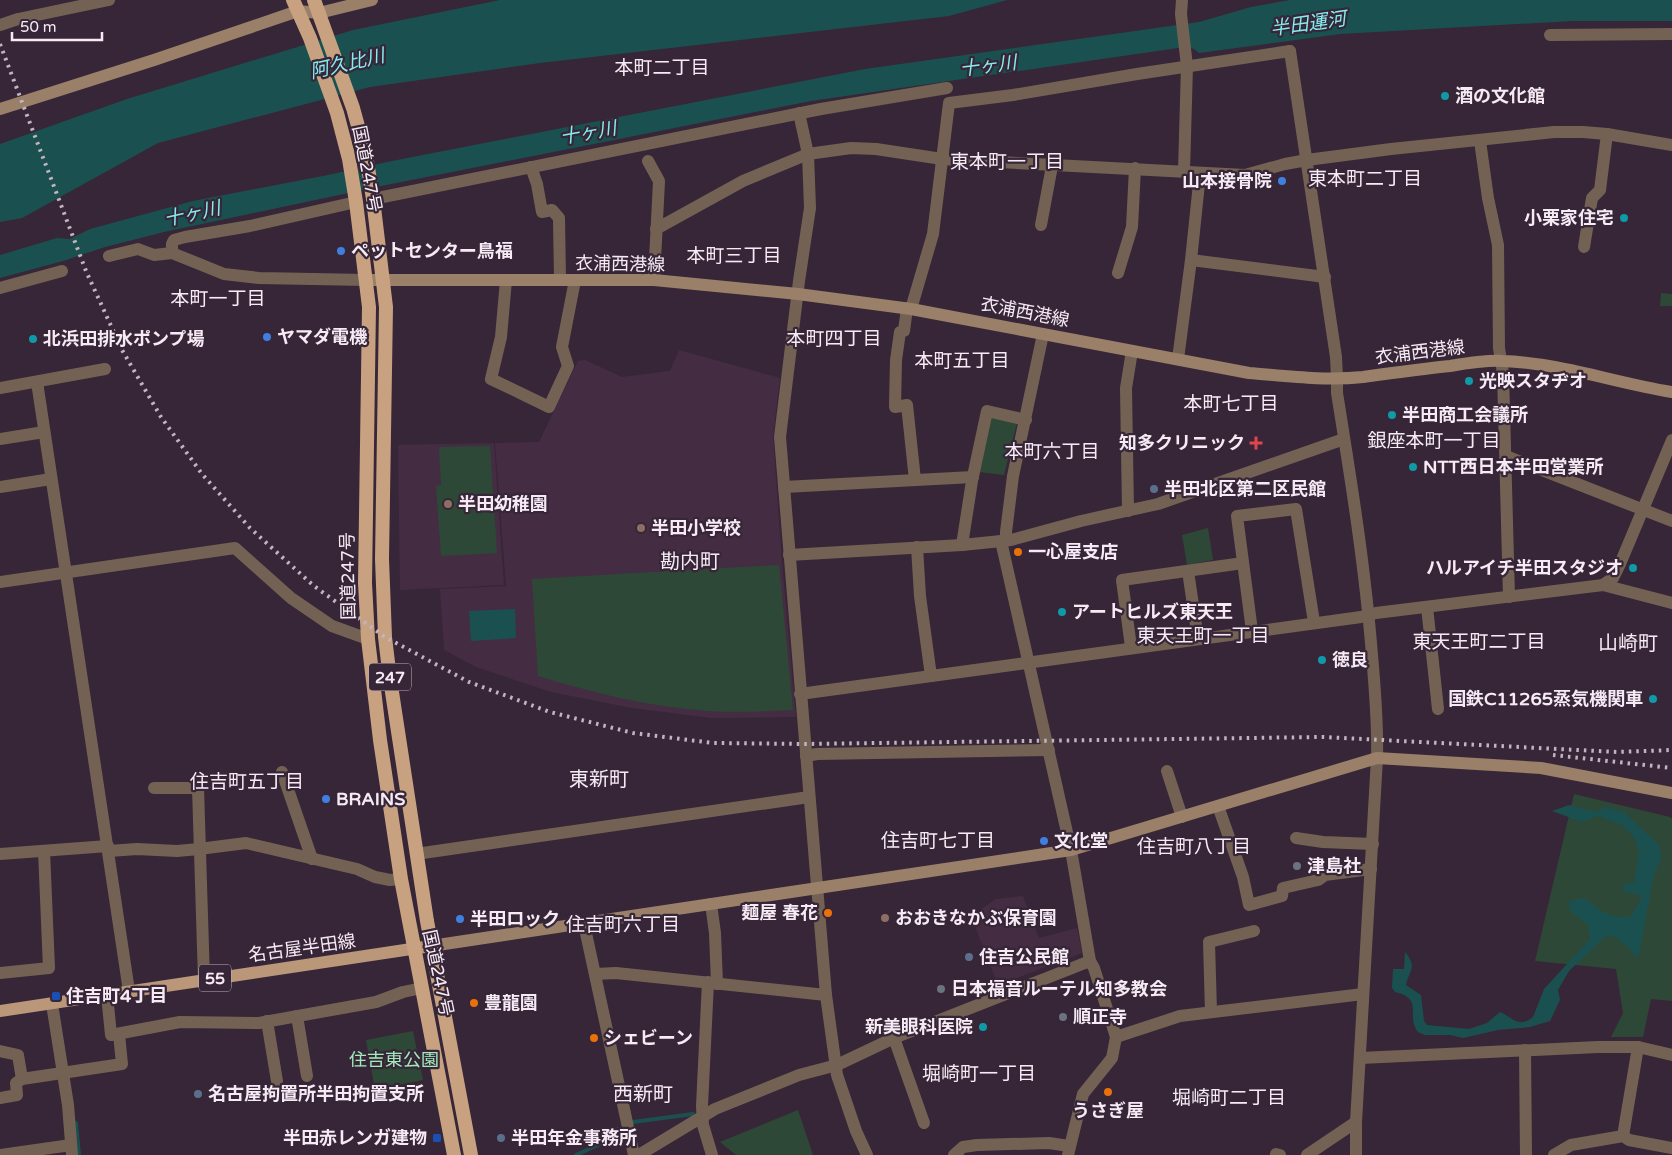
<svg xmlns="http://www.w3.org/2000/svg" width="1672" height="1155" font-family="'Varela Round','Noto Sans JP',sans-serif">
  <style>
    .built { fill: #442d43 }
    .green { fill: #2e4837 }
    .water { fill: #1b5051 }
    .lines { fill: none; stroke-linecap: round; stroke-linejoin: round }
    .stream { stroke: #1b5051; stroke-width: 4 }
    .minor { stroke: #736254; stroke-width: 12 }
    .tertiary { stroke: #736254; stroke-width: 12 }
    .secondary { stroke: #9b8069; stroke-width: 12 }
    .primary { stroke: #ba9779; stroke-width: 12 }
    .trunk { stroke: #c8a280; stroke-width: 14 }
    .rail { stroke: #c2b4c1; stroke-width: 4; stroke-dasharray: 2.5 5; stroke-linecap: butt }
    .culture-dot { fill: #0f9aa8; stroke: #372637; stroke-width: 2 }
    .shop-dot { fill: #3f7fe0; stroke: #372637; stroke-width: 2 }
    .health-dot { fill: #e0444e; stroke: #372637; stroke-width: 2 }
    .service-dot { fill: #5c6f8a; stroke: #372637; stroke-width: 2 }
    .education-dot { fill: #8d6e63; stroke: #372637; stroke-width: 2 }
    .food-dot { fill: #e8710a; stroke: #372637; stroke-width: 2 }
    .worship-dot { fill: #6b7280; stroke: #372637; stroke-width: 2 }
    .transit-dot { fill: #1a4fb4; stroke: #372637; stroke-width: 2 }
    .labels { text-anchor: middle; stroke-width: 4.5; stroke-linejoin: round; paint-order: stroke }
    .shield { fill: #372637; stroke: #bdafbc; stroke-width: 1 }
    .shield-label { font-size: 16px; font-weight: bold; fill: #f6eaf5 }
    .poi-label { font-size: 18px; font-weight: bold; fill: #f6eaf5; stroke: #372637; text-anchor: start }
    .street-label { font-size: 18px; fill: #f6eaf5; stroke: #372637 }
    .park-label { font-size: 18px; fill: #a1eaba; stroke: #372637 }
    .water-label { font-size: 19px; font-style: italic; fill: #84eef1; stroke: #372637 }
    .neighbourhood-label { font-size: 19px; fill: #f6eaf5; stroke: #372637 }
    .quarter-label { font-size: 20px; fill: #f6eaf5; stroke: #372637 }
  </style>
  <rect width="100%" height="100%" fill="#372637"/>
  <g class="built">
    <path d="M679,350L780,378L773,436L782,563L796,717L711,718L632,708L551,692L476,667L444,650L440,589L506,586L495,443L539,442L578,361L585,360L622,377L670,371Z"/>
    <path d="M494,443L504,585L400,590L398,445Z"/>
    <path d="M1023,896L1039,938L1077,928L1082,953L998,985L971,916L996,899Z"/>
  </g>
  <g class="green">
    <path d="M1661,293L1672,294V306H1660Z"/>
    <path d="M989,417L1017,423L1004,475L978,472Z"/>
    <path d="M490,446L497,553L441,556L436,486L441,485L439,447Z"/>
    <path d="M1208,528L1213,560L1187,565L1182,535Z"/>
    <path d="M779,565L793,710C765,711 737,713 709,711C651,707 593,693 538,676L532,579Z"/>
    <path d="M1574,794L1670,817L1672,819V1001L1651,999L1643,1037H1611L1623,1013L1616,969L1535,961Z"/>
    <path d="M413,1031L423,1080L375,1090L366,1040Z"/>
    <path d="M798,1110L813,1155H736L720,1142Z"/>
  </g>
  <g class="water">
    <path d="M500,0H1007L949,16L540,63L370,87L158,143L22,218L0,222V144L127,99L353,30Z"/>
    <path d="M1290,0H1672V21H1573L1340,34L1199,53C1192,46 1187,47 1178,48L811,101L391,184L164,232L105,247L63,261L0,278V255L57,238L70,239L90,229L193,201L328,175L392,161L865,69L1199,22L1251,7Z"/>
    <path d="M515,609L516,638L471,641L469,611Z"/>
    <path d="M1569,805L1595,812L1606,807L1624,812L1659,845L1661,857L1653,878L1639,955L1636,957L1627,946L1613,936L1605,937L1569,971L1558,990L1560,1000L1550,1021L1530,1027L1498,1030L1463,1038L1450,1035H1425L1418,1032C1405,1015 1425,999 1395,992L1392,988L1393,969H1404L1405,952C1418,968 1409,970 1406,985L1421,995L1424,1021L1427,1025L1469,1029L1487,1023L1500,1012C1512,1017 1519,1029 1533,1017L1544,989L1590,939L1588,925L1571,912L1568,903C1586,892 1588,902 1602,911C1611,916 1620,918 1630,917L1640,901L1641,895L1625,892L1622,884L1634,883L1639,851L1634,837L1622,825L1598,816L1582,822L1552,811Z"/>
  </g>
  <g class="lines">
    <g class="stream">
      <path d="M633,1122L693,1114"/>
      <path d="M76,1123L79,1155"/>
      <path d="M576,1155L602,1143L618,1129"/>
    </g>
    <g class="minor">
      <path d="M1182,0L1181,14L1187,66L1184,171"/>
      <path d="M0,25L18,19L109,0"/>
      <path d="M1550,35L1672,34"/>
      <path d="M799,113L808,154L810,208L799,281L780,437L826,995L837,1075L856,1131L867,1155"/>
      <path d="M1480,141L1488,198L1498,245L1499,348L1503,373L1509,597"/>
      <path d="M648,161L659,181L654,280"/>
      <path d="M531,167L537,184L542,212L552,210L559,218L560,280"/>
      <path d="M373,199L821,109L947,88"/>
      <path d="M1041,225L1052,166"/>
      <path d="M656,229L743,181L808,154L851,148L876,149L942,159L1245,175L1285,164L1307,160L1391,149L1554,132H1583L1607,134L1672,145"/>
      <path d="M1584,247L1592,198L1600,190L1607,134"/>
      <path d="M172,253V244L174,240L185,237L250,226L356,202"/>
      <path d="M109,256L138,249L154,255L172,253L224,274L259,278L366,280"/>
      <path d="M1191,260L1325,277"/>
      <path d="M1118,273L1132,227L1135,168"/>
      <path d="M506,280L501,337L491,379L549,407L568,366L562,347L575,280"/>
      <path d="M0,288L62,271"/>
      <path d="M907,308L904,331L900,332L896,360L895,407L907,405L915,480"/>
      <path d="M911,309L933,234L949,103L1013,95L1137,74L1290,51"/>
      <path d="M1178,359L1191,260L1200,174"/>
      <path d="M1337,378V393C1351,480 1365,567 1372,655C1375,689 1378,724 1377,758L1356,1122V1155"/>
      <path d="M37,382L129,991"/>
      <path d="M0,388L105,369"/>
      <path d="M0,439L44,432"/>
      <path d="M1506,456L1672,521"/>
      <path d="M0,487L51,479"/>
      <path d="M784,487L973,477"/>
      <path d="M1128,511L1126,388L1132,351"/>
      <path d="M1001,541L1071,850L1090,961L1094,968L1116,1037L1112,1058L1083,1094L1068,1155"/>
      <path d="M1006,541V532L1013,476L1043,334"/>
      <path d="M962,545L972,481L987,411L1026,420"/>
      <path d="M917,547L920,596L931,676"/>
      <path d="M789,555L962,545L1011,540L1081,521L1158,504L1344,439"/>
      <path d="M1188,571L1198,639"/>
      <path d="M0,582L235,548L291,598L332,626L368,639"/>
      <path d="M1603,585L1613,578L1620,564L1672,440"/>
      <path d="M1427,607L1438,709"/>
      <path d="M1252,631L1237,516L1296,509L1314,622"/>
      <path d="M1131,647L1122,580L1243,563"/>
      <path d="M800,694L1361,617L1376,613L1603,585L1672,603"/>
      <path d="M806,756L817,754L1049,750"/>
      <path d="M1167,771L1182,817"/>
      <path d="M282,772L312,859"/>
      <path d="M154,788H198L204,980"/>
      <path d="M1218,806L1243,877L1249,905L1282,896L1283,888L1318,880L1325,875L1371,869"/>
      <path d="M1296,838L1323,842L1373,844"/>
      <path d="M109,851L137,849L177,851L199,849L246,843L357,869L375,877L390,880L401,879"/>
      <path d="M0,854L108,846"/>
      <path d="M416,854L809,797"/>
      <path d="M711,904L715,933L717,984"/>
      <path d="M0,973L49,968L44,851"/>
      <path d="M595,974L616,973L826,995"/>
      <path d="M708,982L702,1106L703,1125L712,1155"/>
      <path d="M107,995L111,1035L180,1022L259,1023L376,1002L403,992L422,988"/>
      <path d="M52,1004L68,1105L72,1155"/>
      <path d="M1211,1012L1209,942L1254,931"/>
      <path d="M297,1016L307,1076"/>
      <path d="M267,1021L277,1081"/>
      <path d="M1116,1037L1180,1016L1363,994"/>
      <path d="M894,1038L924,1123"/>
      <path d="M1525,1050L1526,1155"/>
      <path d="M0,1051L18,1055L22,1079"/>
      <path d="M1360,1058L1598,1047H1638L1672,1055"/>
      <path d="M0,1098L17,1095L16,1083L22,1079L122,1064L119,1034"/>
      <path d="M1623,1136L1629,1140L1672,1148"/>
      <path d="M1,1155L71,1145"/>
      <path d="M639,1155L715,1109L799,1075L837,1065L894,1038L1090,961"/>
      <path d="M954,1155L963,1147L977,1145L1049,1143L1069,1146"/>
      <path d="M1276,1155V1154L1280,1155"/>
      <path d="M1307,1155L1356,1122"/>
      <path d="M1554,1155L1571,1145L1623,1136L1638,1047"/>
    </g>
    <g class="tertiary">
      <path d="M1290,51L1336,357L1337,378"/>
      <path d="M584,924L634,1155"/>
    </g>
    <g class="secondary">
      <path d="M0,109L154,60L298,11L319,13L372,0"/>
      <path d="M366,280H654L798,294L911,309L1249,373C1287,376 1325,381 1363,377C1392,373 1421,369 1450,366C1468,363 1486,360 1503,361C1561,363 1615,383 1672,392"/>
      <path d="M431,946L1071,850L1377,758L1541,768L1672,793"/>
    </g>
    <path class="primary" d="M0,1011L431,946"/>
    <g class="trunk">
      <path d="M293,0L310,38L337,113L349,159L356,202L369,307L365,583L368,639L380,740L401,879L454,1155"/>
      <path d="M314,0L353,108L366,155L373,199L386,307L382,559L385,637L390,679L427,921L471,1155"/>
    </g>
    <g class="rail">
      <path d="M0,44L86,271L122,350L161,417L202,474L250,528L314,586L385,637L469,682L550,712L633,733L713,743L804,744L1323,737L1617,752L1672,750"/>
      <path d="M1553,755L1672,768"/>
    </g>
  </g>
  <g class="culture-dot">
    <circle cx="1445" cy="96" r="5"/>
    <circle cx="1624" cy="218" r="5"/>
    <circle cx="33" cy="339" r="5"/>
    <circle cx="1469" cy="381" r="5"/>
    <circle cx="1392" cy="415" r="5"/>
    <circle cx="1413" cy="467" r="5"/>
    <circle cx="1633" cy="568" r="5"/>
    <circle cx="1062" cy="612" r="5"/>
    <circle cx="1322" cy="660" r="5"/>
    <circle cx="1653" cy="699" r="5"/>
    <circle cx="983" cy="1027" r="5"/>
  </g>
  <g class="shop-dot">
    <circle cx="1282" cy="181" r="5"/>
    <circle cx="341" cy="251" r="5"/>
    <circle cx="267" cy="337" r="5"/>
    <circle cx="326" cy="799" r="5"/>
    <circle cx="1044" cy="841" r="5"/>
    <circle cx="460" cy="919" r="5"/>
  </g>
  <path class="health-dot" d="M1253.5 435.5h5v5h5v5h-5v5h-5v-5h-5v-5h5z"/>
  <g class="service-dot">
    <circle cx="1154" cy="489" r="5"/>
    <circle cx="969" cy="957" r="5"/>
    <circle cx="198" cy="1094" r="5"/>
    <circle cx="501" cy="1138" r="5"/>
  </g>
  <g class="education-dot">
    <circle cx="448" cy="504" r="5"/>
    <circle cx="641" cy="528" r="5"/>
    <circle cx="885" cy="918" r="5"/>
  </g>
  <g class="food-dot">
    <circle cx="1018" cy="552" r="5"/>
    <circle cx="828" cy="913" r="5"/>
    <circle cx="474" cy="1003" r="5"/>
    <circle cx="594" cy="1038" r="5"/>
    <circle cx="1108" cy="1092" r="5"/>
  </g>
  <g class="worship-dot">
    <circle cx="1297" cy="866" r="5"/>
    <circle cx="941" cy="989" r="5"/>
    <circle cx="1063" cy="1017" r="5"/>
  </g>
  <g class="transit-dot">
    <rect x="51" y="991" width="10" height="10" rx="2.5"/>
    <rect x="432" y="1133" width="10" height="10" rx="2.5"/>
  </g>
  <g class="labels">
    <g class="shield">
      <rect x="369" y="663.5" width="42" height="27" rx="4"/>
      <rect x="199" y="964.5" width="32" height="27" rx="4"/>
    </g>
    <g class="shield-label">
      <text x="390" y="683">247</text>
      <text x="215" y="984">55</text>
    </g>
    <g class="poi-label">
      <text x="1455" y="102">酒の文化館</text>
      <text x="1272" y="187" text-anchor="end">山本接骨院</text>
      <text x="1614" y="224" text-anchor="end">小栗家住宅</text>
      <text x="351" y="257">ペットセンター鳥福</text>
      <text x="277" y="343">ヤマダ電機</text>
      <text x="43" y="345">北浜田排水ポンプ場</text>
      <text x="1479" y="387">光映スタヂオ</text>
      <text x="1402" y="421">半田商工会議所</text>
      <text x="1245" y="449" text-anchor="end">知多クリニック</text>
      <text x="1423" y="473">NTT西日本半田営業所</text>
      <text x="1164" y="495">半田北区第二区民館</text>
      <text x="458" y="510">半田幼稚園</text>
      <text x="651" y="534">半田小学校</text>
      <text x="1028" y="558">一心屋支店</text>
      <text x="1623" y="574" text-anchor="end">ハルアイチ半田スタジオ</text>
      <text x="1072" y="618">アートヒルズ東天王</text>
      <text x="1332" y="666">徳良</text>
      <text x="1643" y="705" text-anchor="end">国鉄C11265蒸気機関車</text>
      <text x="336" y="805">BRAINS</text>
      <text x="1054" y="847">文化堂</text>
      <text x="1307" y="872">津島社</text>
      <text x="818" y="919" text-anchor="end">麺屋 春花</text>
      <text x="895" y="924">おおきなかぶ保育園</text>
      <text x="470" y="925">半田ロック</text>
      <text x="979" y="963">住吉公民館</text>
      <text x="951" y="995">日本福音ルーテル知多教会</text>
      <text x="66" y="1002">住吉町4丁目</text>
      <text x="484" y="1009">豊龍園</text>
      <text x="1073" y="1023">順正寺</text>
      <text x="973" y="1033" text-anchor="end">新美眼科医院</text>
      <text x="604" y="1044">シェビーン</text>
      <text x="208" y="1100">名古屋拘置所半田拘置支所</text>
      <text x="1108" y="1117" text-anchor="middle">うさぎ屋</text>
      <text x="427" y="1144" text-anchor="end">半田赤レンガ建物</text>
      <text x="511" y="1144">半田年金事務所</text>
    </g>
    <g class="street-label">
      <text transform="translate(367 169) rotate(79)" y="6">国道247号</text>
      <text transform="translate(620 264) rotate(1)" y="6">衣浦西港線</text>
      <text transform="translate(1025 312) rotate(11)" y="6">衣浦西港線</text>
      <text transform="translate(1420 352) rotate(-7)" y="6">衣浦西港線</text>
      <text transform="translate(348 576) rotate(-91)" y="6">国道247号</text>
      <text transform="translate(302 948) rotate(-8)" y="6">名古屋半田線</text>
      <text transform="translate(438 973) rotate(78)" y="6">国道247号</text>
    </g>
    <g class="park-label">
      <text x="394" y="1066">住吉東公園</text>
    </g>
    <g class="water-label">
      <text transform="translate(1308 23) rotate(-8)" y="7">半田運河</text>
      <text transform="translate(347 63) rotate(-13)" y="7">阿久比川</text>
      <text transform="translate(988 65) rotate(-7)" y="7">十ヶ川</text>
      <text transform="translate(588 132) rotate(-10)" y="7">十ヶ川</text>
      <text transform="translate(192 213) rotate(-12)" y="7">十ヶ川</text>
    </g>
    <g class="neighbourhood-label">
      <text x="662" y="74">本町二丁目</text>
      <text x="1007" y="168">東本町一丁目</text>
      <text x="1365" y="185">東本町二丁目</text>
      <text x="734" y="262">本町三丁目</text>
      <text x="218" y="305">本町一丁目</text>
      <text x="834" y="345">本町四丁目</text>
      <text x="962" y="367">本町五丁目</text>
      <text x="1231" y="410">本町七丁目</text>
      <text x="1434" y="447">銀座本町一丁目</text>
      <text x="1052" y="458">本町六丁目</text>
      <text x="1203" y="642">東天王町一丁目</text>
      <text x="1479" y="648">東天王町二丁目</text>
      <text x="247" y="788">住吉町五丁目</text>
      <text x="938" y="847">住吉町七丁目</text>
      <text x="1194" y="853">住吉町八丁目</text>
      <text x="623" y="931">住吉町六丁目</text>
      <text x="979" y="1080">堀崎町一丁目</text>
      <text x="1229" y="1104">堀崎町二丁目</text>
    </g>
    <g class="quarter-label">
      <text x="690" y="568">勘内町</text>
      <text x="1628" y="650">山崎町</text>
      <text x="599" y="786">東新町</text>
      <text x="643" y="1101">西新町</text>
    </g>
  </g>
  <path d="M12 32v8h90v-8" fill="none" stroke="#f6eaf5" stroke-width="2.5"/>
  <text x="20" y="32" font-size="15" fill="#f6eaf5" stroke="#372637" stroke-width="4" paint-order="stroke">50 m</text>
</svg>
